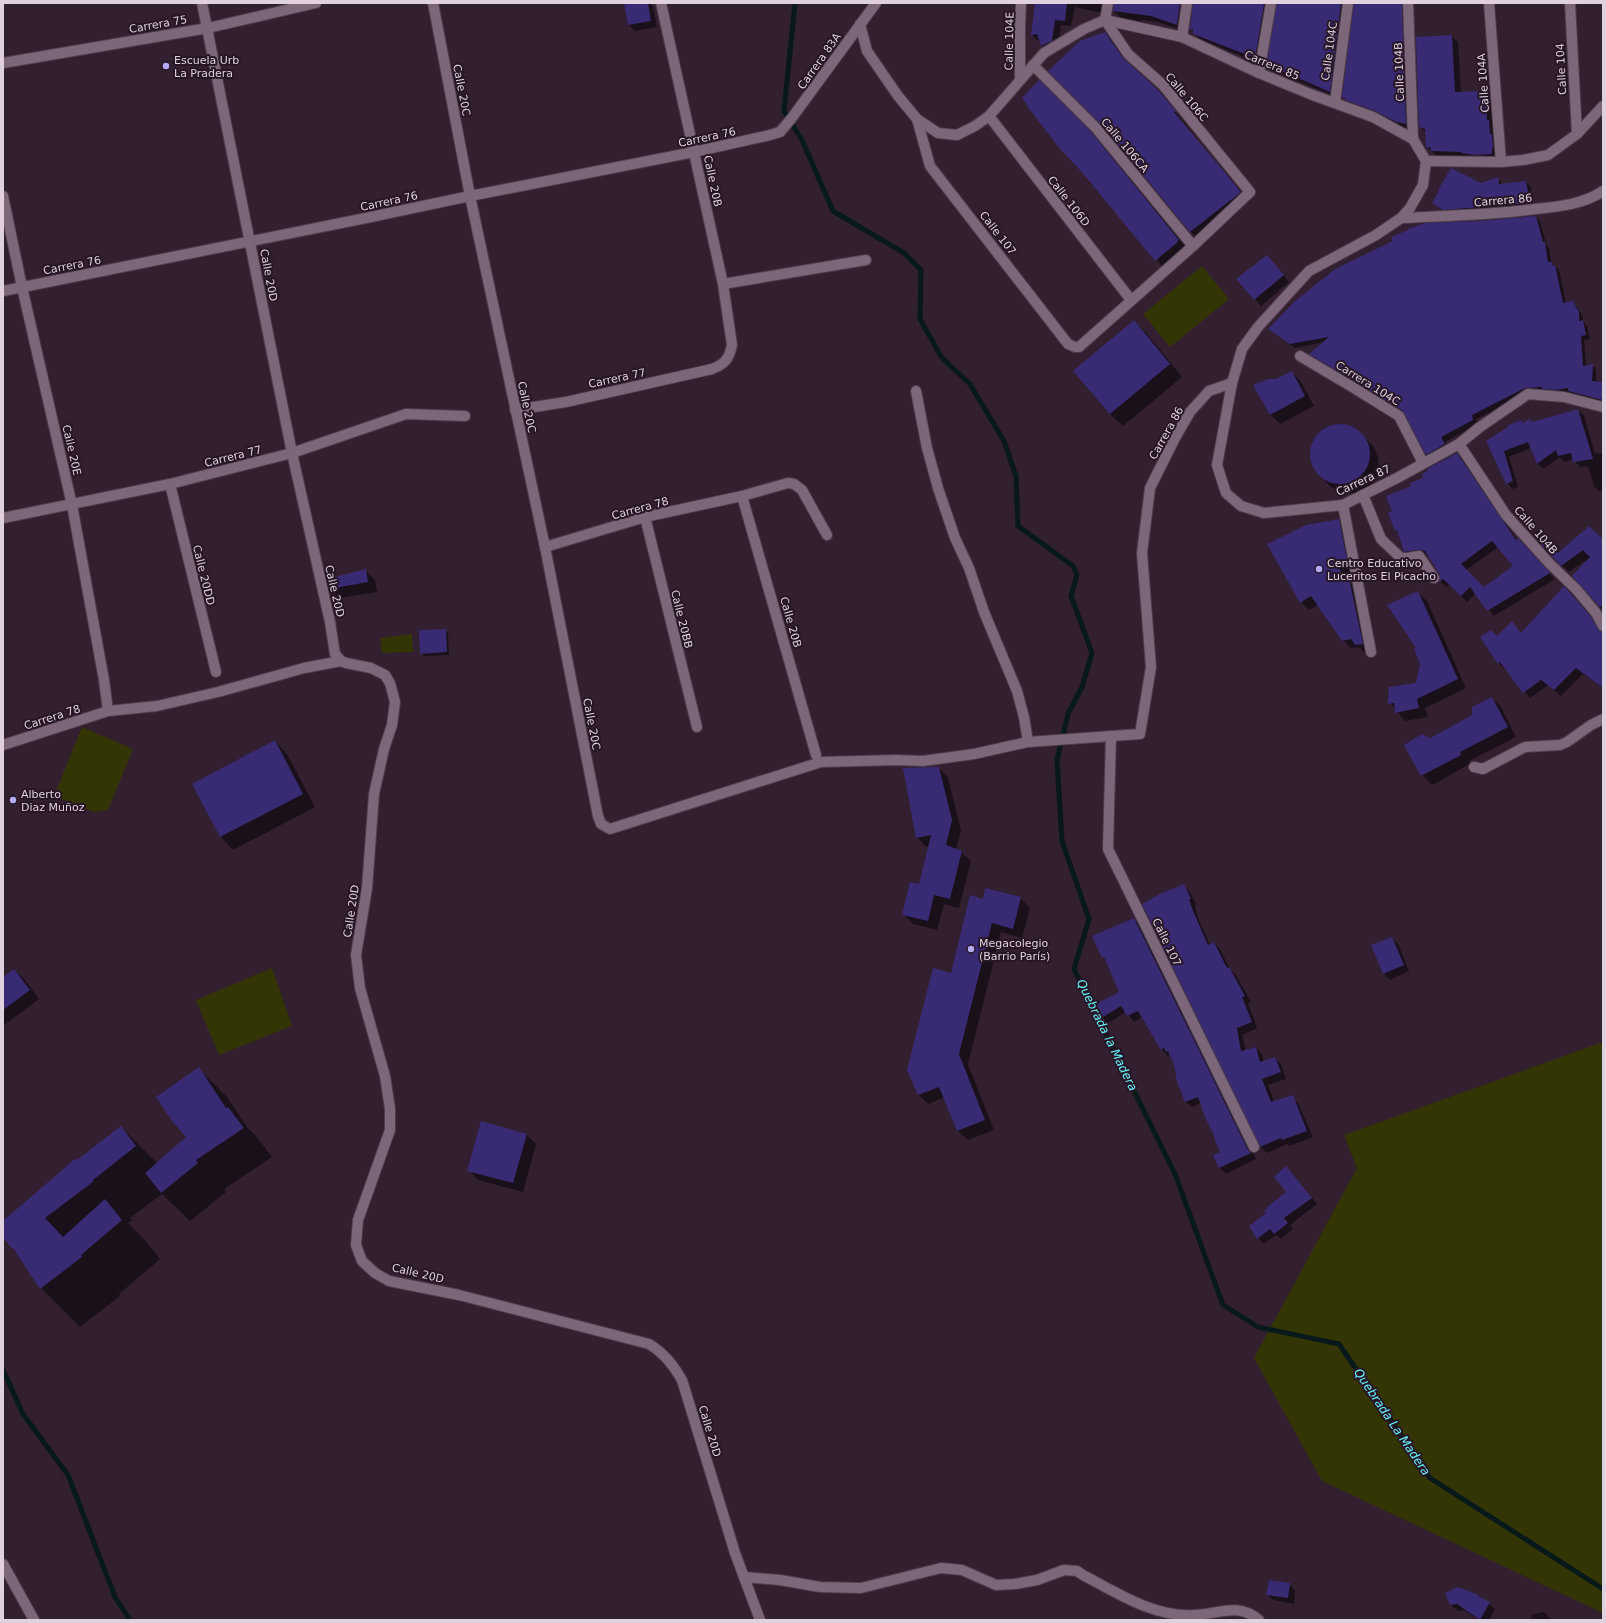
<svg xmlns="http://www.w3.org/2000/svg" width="1606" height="1623" font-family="'DejaVu Sans',sans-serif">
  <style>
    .green { fill: #343504 }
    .shadow { fill: #0007; fill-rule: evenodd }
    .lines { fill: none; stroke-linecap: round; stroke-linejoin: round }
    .stream { stroke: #07191a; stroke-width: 5 }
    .building { fill: #392a74; fill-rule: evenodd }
    .street-casing { stroke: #4c3d4b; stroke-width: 12 }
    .street { stroke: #7c667a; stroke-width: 10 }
    .poi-dot { fill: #b5acf8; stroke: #271626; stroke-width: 1.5 }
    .labels { text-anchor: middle; stroke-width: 4; stroke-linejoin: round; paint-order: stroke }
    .street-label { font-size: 11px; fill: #dfd2de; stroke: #271626 }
    .poi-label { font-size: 11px; fill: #dfd2de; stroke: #271626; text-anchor: start }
    .water-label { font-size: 12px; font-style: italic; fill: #68f4fa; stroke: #271626 }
  </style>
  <rect width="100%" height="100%" fill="#321f30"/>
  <g class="green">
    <path d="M1202,266L1229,299L1170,347L1143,314Z"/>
    <path d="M412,634L413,652L382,653L380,638Z"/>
    <path d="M82,727L133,749L108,810L94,812L54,796Z"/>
    <path d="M272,968L292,1026L219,1055L196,1000Z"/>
    <path d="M1603,1042V1613L1322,1481L1254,1358L1357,1168L1344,1135Z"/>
  </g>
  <g class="shadow">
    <path d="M632,3H650L653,7L657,27L635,31L629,25Z"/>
    <path d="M1036,3H1114L1109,5L1106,14L1075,7L1071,26L1061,25L1058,47L1048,52L1042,46L1040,40L1038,41L1032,35Z"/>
    <path d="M1115,3H1190L1183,30L1158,22L1142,20L1141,21L1120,17L1114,11Z"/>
    <path d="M1194,3H1274L1261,64L1200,39L1191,29Z"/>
    <path d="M1278,3H1351L1336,97L1277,72L1268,63Z"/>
    <path d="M1355,3H1410L1412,130L1403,128L1352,106L1343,96Z"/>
    <path d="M1105,33L1111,39L1127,63L1164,97L1213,160L1245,196L1196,237L1190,231Z"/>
    <path d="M1452,36L1458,42L1461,93L1486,92L1492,98L1493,125L1495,127L1497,160L1438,156L1427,147L1426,133L1420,127Z"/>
    <path d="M1097,140L1185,246L1183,247L1184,249L1162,266L1082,171Z"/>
    <path d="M1497,178L1503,185L1526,182L1531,187L1534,208L1449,214L1433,203Z"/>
    <path d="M1536,217L1540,221L1546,244L1549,248L1551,262L1559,270L1566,303L1572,302L1577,307L1583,317V322L1587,326L1590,339L1584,340L1586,366L1592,365L1596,369V382L1603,383V404L1574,395L1570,392L1560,394L1533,391L1476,419L1477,424L1445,442L1448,449L1431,458L1427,454L1405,413L1315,358L1311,354L1324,342L1295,348L1270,329L1480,222Z"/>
    <path d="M1273,263L1289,282L1261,306L1237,279Z"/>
    <path d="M1134,321L1147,334L1182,377L1123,426L1110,414Z"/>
    <path d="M1292,372L1301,382L1314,406L1280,424L1270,414L1276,380Z"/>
    <path d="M1578,410L1584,415L1595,454L1603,453V490L1599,492L1594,486L1588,466L1580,467L1573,459L1565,462L1560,457L1543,469L1537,463L1531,448L1509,457L1518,487L1513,489L1507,483L1487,442L1521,421L1524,424L1531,420L1533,423Z"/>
    <path d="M1338,424L1348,426L1357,430L1374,447L1378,457L1379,467L1377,476L1372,484L1364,490L1356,493H1347L1338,491L1330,486L1314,468L1311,459V449L1314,439L1320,432L1329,426Z"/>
    <path d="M1457,454L1463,460L1517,540L1524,546L1555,579L1494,616L1476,593L1467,602L1450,585L1446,587L1440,581L1441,574L1430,556L1425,555L1411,557L1405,551L1399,533L1396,530L1393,511L1413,487ZM1498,547L1515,567L1484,588L1466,570Z"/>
    <path d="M1338,520L1347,529L1355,568L1346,578L1358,593L1371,652L1365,653L1359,647L1351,648L1343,640L1318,605L1309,610L1301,602Z"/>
    <path d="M1548,538L1559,552L1603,540V610L1574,577L1589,558L1569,572L1562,565Z"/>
    <path d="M366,571L375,580L377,592L340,598L330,589Z"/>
    <path d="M1418,593L1427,601L1466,688L1425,708L1428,717L1405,721L1390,703L1417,684L1421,664L1417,648Z"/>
    <path d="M1512,623L1522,634L1594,625L1603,634V688L1583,674L1561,696L1548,685L1530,698L1506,668L1505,669L1499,663L1497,637Z"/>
    <path d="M445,630L448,633L449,655L424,656L421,653Z"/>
    <path d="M1492,698L1501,707L1516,737L1469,761L1470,764L1432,785L1422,775L1430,739L1473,715Z"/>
    <path d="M275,741L287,754L315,807L233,850L221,837L193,784Z"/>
    <path d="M939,768L948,778L961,830L956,850L961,852L971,861L959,908L944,904L937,930L913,924L903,914L920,886L929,846L926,847L917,837Z"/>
    <path d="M1184,886L1190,892L1196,905H1195L1198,918L1210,945L1214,943L1220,949L1230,970L1235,974L1251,1002L1248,1003L1257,1028L1242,1035L1246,1051L1256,1048L1262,1054L1264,1062L1274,1058L1281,1064L1286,1079L1268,1085L1274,1102L1292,1097L1298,1103L1313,1137L1289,1146L1287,1144L1267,1153L1261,1147L1143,904Z"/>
    <path d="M1020,898L1030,908L1022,938L1001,932L968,1064L994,1130L968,1140L958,1131L945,1097L928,1104L919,1095L983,900Z"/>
    <path d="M1134,919L1140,925L1256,1159L1226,1174L1220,1168L1214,1156L1221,1152L1217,1137L1201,1103L1192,1107L1185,1101L1175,1064L1170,1054L1168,1056L1162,1050L1142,1017L1134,1022L1126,1012L1105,1025L1099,1019L1120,992L1106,961L1103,957Z"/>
    <path d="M1392,938L1398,944L1409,971L1390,980L1384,974Z"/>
    <path d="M14,970L24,979L39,999L3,1026V978Z"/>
    <path d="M199,1069L227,1097L247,1127L256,1136L272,1157L224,1189L226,1192L190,1221L162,1194L130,1218L132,1220L128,1223L144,1239L160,1259L119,1294L120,1296L80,1327L41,1288L18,1254L3,1236V1222L121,1127L157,1163L188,1137Z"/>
    <path d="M526,1134L536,1144L523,1192L478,1180L469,1170Z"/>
    <path d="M1286,1167L1317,1204L1290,1225L1293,1229L1281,1239L1276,1235L1264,1244L1258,1238L1267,1213L1287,1192Z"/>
    <path d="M1289,1584L1295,1590L1294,1604L1273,1600L1267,1594Z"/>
    <path d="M1458,1588L1479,1596L1495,1609L1489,1620H1479L1464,1610L1458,1611L1451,1605Z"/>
    <path d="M1544,1612L1551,1620H1532L1531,1615Z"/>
  </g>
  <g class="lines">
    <g class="stream">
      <path d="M795,3L784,111L802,140L833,211L904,253L921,270L920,319L942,358L970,384L1004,441L1016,476L1018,526L1073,566L1077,575L1071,596L1092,653L1082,687L1068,714L1057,760L1062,841L1089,919L1074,969L1175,1174L1223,1305L1258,1327L1339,1344L1430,1478L1603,1589"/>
      <path d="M3,1370L23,1414L68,1475L115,1597L130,1620"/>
    </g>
  </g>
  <g class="building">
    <path d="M624,3H648L651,21L628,25Z"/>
    <path d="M1035,3H1067L1065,21L1055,20L1052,41L1041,46L1037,34L1031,35Z"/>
    <path d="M1114,3H1180L1177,25L1151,16L1113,11Z"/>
    <path d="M1193,3L1264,4L1255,58L1193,34V30L1190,29Z"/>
    <path d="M1277,3H1341L1330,92L1270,66L1271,65L1267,63Z"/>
    <path d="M1354,3H1402L1406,124L1396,122L1375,111L1345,100V98L1342,97Z"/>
    <path d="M1105,32L1123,58L1158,90L1176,111L1174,112L1241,192L1190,232L1101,124L1048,71L1080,41Z"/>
    <path d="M1452,35L1455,92L1486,91L1487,120H1489L1490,134H1492L1493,148H1492V154L1476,155L1461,153L1462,152L1431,151V148L1426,147L1425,129L1419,127L1416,37Z"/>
    <path d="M1039,80L1091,132L1179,240L1177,241L1178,242L1155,261L1081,171L1060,149L1027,106V105L1022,98Z"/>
    <path d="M1451,168L1481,183L1498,177L1499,184L1526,181L1530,203L1443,210L1432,203L1439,191L1438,190Z"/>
    <path d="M1536,216L1543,242H1545L1548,262H1552L1553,266L1555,265L1563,303L1573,301L1579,312V321L1583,320L1586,335L1581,336L1583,366L1593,364L1592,381L1603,382V400L1568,391V388L1555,390L1542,389V387L1525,388L1472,415L1473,420L1441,437L1445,444L1426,455L1403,411L1309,354L1329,337L1290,344L1268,329L1294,302L1335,269L1393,241L1391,237L1408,230V229L1425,223L1480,221Z"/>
    <path d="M1267,255L1284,275L1254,300L1236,279Z"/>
    <path d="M1134,320L1170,364L1110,414L1073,371Z"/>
    <path d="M1292,371L1305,396L1270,415L1253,385L1268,379H1276Z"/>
    <path d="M1578,409L1593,459L1573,462L1571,453L1558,456L1556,450L1537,464L1528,442L1504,451L1513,481L1506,484L1486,441L1508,427L1507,426L1521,420L1522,423L1531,419L1532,422Z"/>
    <circle cx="1340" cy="454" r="30"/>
    <path d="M1457,453L1516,540L1518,538L1550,573L1487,611L1470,587L1461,596L1443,579L1439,582L1440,575L1425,551L1418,550L1404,552L1397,530L1395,531L1388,513L1392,511L1386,496L1411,486L1410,483L1423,478L1422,474L1428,471L1427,469ZM1492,541L1513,566L1484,587L1461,564Z"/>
    <path d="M1339,519L1347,560L1339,569L1350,583L1363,644L1355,645L1351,639L1342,641L1311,596L1300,603L1267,544L1306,525Z"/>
    <path d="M1589,526L1603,539V605L1600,607L1572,576L1590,557L1583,550L1561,566L1540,543L1548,537L1558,553Z"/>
    <path d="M366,569L368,582L329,589L327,579Z"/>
    <path d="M1564,586L1591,617L1598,629L1603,632V688L1576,668L1554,690L1541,680L1523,693L1500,662L1498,664L1480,637L1491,630L1497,636L1512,621L1521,633Z"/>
    <path d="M1418,591L1458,679L1417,699L1419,708L1395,713L1394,703L1388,704L1389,687L1416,683L1420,664L1414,649L1416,648L1387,605Z"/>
    <path d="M446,629L447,652L420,654L419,630Z"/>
    <path d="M1492,697L1508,727L1460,752L1461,755L1421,776L1404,745L1422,734L1430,738L1456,724L1472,715V707Z"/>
    <path d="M275,740L303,794L220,837L192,784Z"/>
    <path d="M939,767L952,820L946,845L962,851L950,899L934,895L928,921L902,915L910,882L919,884L931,835L916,838L903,768Z"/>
    <path d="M1184,884L1191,899H1189L1193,911L1208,945L1214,942L1227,968L1229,967L1245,996L1242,997L1252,1022L1237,1028L1241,1051L1256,1047L1260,1062L1275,1057L1281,1072L1262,1079L1271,1102L1293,1095L1307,1131L1282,1140L1281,1138L1260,1147L1142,904L1160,894Z"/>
    <path d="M985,888L1021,897L1013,929L992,923L959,1054L985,1120L957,1131L939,1087L918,1095L907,1070L933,968L951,973L970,895L983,899Z"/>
    <path d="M1134,918L1248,1150L1251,1153L1219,1168L1213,1155L1220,1152L1214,1138L1215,1137L1205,1117L1198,1097L1185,1102L1177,1082L1174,1064L1168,1051L1166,1052L1164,1048L1161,1050L1138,1011L1127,1016L1121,1006L1098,1020L1090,1007L1119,992L1104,957L1102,958L1092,936Z"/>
    <path d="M1392,937L1404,965L1383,974L1371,945Z"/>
    <path d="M14,969L30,990L3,1010V977Z"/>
    <path d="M199,1067L226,1108L228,1107L244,1128L196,1160L198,1163L161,1193L145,1173L186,1137L172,1121L156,1097Z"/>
    <path d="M481,1121L527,1134L513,1183L467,1171Z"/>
    <path d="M121,1126L136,1146L93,1180L94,1181L45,1218L63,1237L105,1199L122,1220L81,1255L82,1257L40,1289L13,1248L12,1249L3,1237V1221L76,1158L77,1160Z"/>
    <path d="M1286,1166L1312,1198L1284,1218L1288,1223L1274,1234L1270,1229L1257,1239L1249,1226L1266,1213L1264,1211L1268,1208L1267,1207L1286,1192L1274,1177Z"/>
    <path d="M1269,1580L1290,1583L1288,1598L1266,1595Z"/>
    <path d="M1458,1587L1479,1595L1478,1596L1490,1602L1480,1620L1457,1604L1450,1605L1445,1593Z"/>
  </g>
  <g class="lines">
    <defs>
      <g id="street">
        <path d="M202,3L292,453L330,622L335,654L341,661L346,663L371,668L385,675L390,683L395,702L392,725L384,749L374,794L367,888L356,955L360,988L385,1076L390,1109V1130L358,1220L356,1245L362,1261L375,1273L389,1281L459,1295L649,1344C665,1354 673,1365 682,1380L735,1553L760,1620"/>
        <path d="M433,3L470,196L545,547L598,816L601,824L610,829L821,762L896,760L923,761L974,754L1028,742L1140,734L1151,667L1142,553L1150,488L1175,438L1190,412L1209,391L1232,383"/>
        <path d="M1408,3L1413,139"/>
        <path d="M1489,3L1501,162"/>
        <path d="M1570,3L1577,134"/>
        <path d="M860,24L867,51L898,96L917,119L938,133L957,135L975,126L989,116L1044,53L1084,29L1105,20L1182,37L1259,73L1310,94L1373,117L1413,139L1426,161"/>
        <path d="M1182,37L1187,3"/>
        <path d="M3,63L208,28L316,3"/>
        <path d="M1033,65L1096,128L1193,246"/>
        <path d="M1259,73L1271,3"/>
        <path d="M1020,80V27L1021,3"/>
        <path d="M1335,102L1348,3"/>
        <path d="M989,116L1131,300"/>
        <path d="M917,119L930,166L1068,344L1075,347H1079L1193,246L1250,192L1163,85L1128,54L1105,20L1108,3"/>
        <path d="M1426,161L1423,185L1410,208L1401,218L1376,235L1309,271L1258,327L1242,349L1232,383L1217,465L1226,493L1241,506L1264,513L1343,505L1397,478L1459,444L1480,427L1528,394L1564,397L1603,407"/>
        <path d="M1426,161L1501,162L1523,160L1548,155L1577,134L1603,106"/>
        <path d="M3,196L22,287L72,505L104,680L108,711"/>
        <path d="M1401,218C1443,216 1485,215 1527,210C1552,207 1581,206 1603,191"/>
        <path d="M723,284L866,260"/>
        <path d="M3,291L366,218L470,196L694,152L770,135L780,132L791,119L876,3"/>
        <path d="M1300,356L1354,388L1399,416L1423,463"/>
        <path d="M916,391L927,448L938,488L955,538L969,568L984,612L1017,691L1024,717L1028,742"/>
        <path d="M515,410L566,402L712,369C725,364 729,359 732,345L723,284L661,3"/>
        <path d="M1459,444L1506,515L1550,564L1576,589L1596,613L1603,626"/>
        <path d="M170,484L216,672"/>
        <path d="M1363,495L1381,539L1401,558H1408L1419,556L1434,578"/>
        <path d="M742,496L816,755"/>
        <path d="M1343,505L1371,652"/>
        <path d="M645,517L697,727"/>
        <path d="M3,518L170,484L292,453L406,414L465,416"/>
        <path d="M545,547L645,517L742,496L788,483L794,484L802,490L827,535"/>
        <path d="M1111,736L1108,849L1254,1147"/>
        <path d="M3,745L108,711L157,706L218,692L304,668L341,661"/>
        <path d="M1474,767L1483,769L1525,747L1560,745L1567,742L1591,725L1603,719"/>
        <path d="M3,1564L34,1620"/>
        <path d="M744,1577L780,1580L820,1587L861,1588L941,1568L962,1570L996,1585L1015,1584L1037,1580L1064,1570L1077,1571L1083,1575C1117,1593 1155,1618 1195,1615C1220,1614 1237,1602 1259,1620"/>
      </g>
    </defs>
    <use href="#street" class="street-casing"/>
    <use href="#street" class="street"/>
  </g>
  <g class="poi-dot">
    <circle cx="166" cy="66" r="4"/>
    <circle cx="1319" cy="569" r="4"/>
    <circle cx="13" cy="800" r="4"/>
    <circle cx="971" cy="949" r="4"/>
  </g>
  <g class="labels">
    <g class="street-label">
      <text transform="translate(158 24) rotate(-10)" y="4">Carrera 75</text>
      <text transform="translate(1009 41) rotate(-89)" y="4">Calle 104E</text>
      <text transform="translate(1329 51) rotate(-82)" y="4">Calle 104C</text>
      <text transform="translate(819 61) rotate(-55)" y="4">Carrera 83A</text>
      <text transform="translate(1272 65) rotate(23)" y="4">Carrera 85</text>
      <text transform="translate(1561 69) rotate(-93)" y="4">Calle 104</text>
      <text transform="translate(1399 72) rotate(-92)" y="4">Calle 104B</text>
      <text transform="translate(1483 83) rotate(-94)" y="4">Calle 104A</text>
      <text transform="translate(462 90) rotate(79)" y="4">Calle 20C</text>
      <text transform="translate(1187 97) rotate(50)" y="4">Calle 106C</text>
      <text transform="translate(707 137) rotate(-12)" y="4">Carrera 76</text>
      <text transform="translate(1125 145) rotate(50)" y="4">Calle 106CA</text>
      <text transform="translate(713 181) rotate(78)" y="4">Calle 20B</text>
      <text transform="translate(1503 200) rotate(-5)" y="4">Carrera 86</text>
      <text transform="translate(389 201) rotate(-12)" y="4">Carrera 76</text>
      <text transform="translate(1069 201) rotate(52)" y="4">Calle 106D</text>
      <text transform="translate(998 233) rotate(52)" y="4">Calle 107</text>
      <text transform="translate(72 265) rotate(-11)" y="4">Carrera 76</text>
      <text transform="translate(269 275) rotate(79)" y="4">Calle 20D</text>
      <text transform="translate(617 378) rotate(-12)" y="4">Carrera 77</text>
      <text transform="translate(1368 383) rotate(32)" y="4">Carrera 104C</text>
      <text transform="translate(527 407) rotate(78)" y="4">Calle 20C</text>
      <text transform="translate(1166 433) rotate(-61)" y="4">Carrera 86</text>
      <text transform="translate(72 450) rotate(77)" y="4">Calle 20E</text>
      <text transform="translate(233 456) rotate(-14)" y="4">Carrera 77</text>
      <text transform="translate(1363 480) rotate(-25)" y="4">Carrera 87</text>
      <text transform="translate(640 508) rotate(-15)" y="4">Carrera 78</text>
      <text transform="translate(1536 530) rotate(49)" y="4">Calle 104B</text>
      <text transform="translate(204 575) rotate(76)" y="4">Calle 20DD</text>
      <text transform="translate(335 591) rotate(77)" y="4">Calle 20D</text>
      <text transform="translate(682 619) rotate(76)" y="4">Calle 20BB</text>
      <text transform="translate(791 622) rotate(74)" y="4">Calle 20B</text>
      <text transform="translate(52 717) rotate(-18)" y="4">Carrera 78</text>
      <text transform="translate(592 724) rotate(79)" y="4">Calle 20C</text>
      <text transform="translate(351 911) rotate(-81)" y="4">Calle 20D</text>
      <text transform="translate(1167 942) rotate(64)" y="4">Calle 107</text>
      <text transform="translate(418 1273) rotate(13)" y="4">Calle 20D</text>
      <text transform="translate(710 1431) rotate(73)" y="4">Calle 20D</text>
    </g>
    <g class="poi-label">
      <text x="174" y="64">Escuela Urb<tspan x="174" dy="13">La Pradera</tspan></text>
      <text x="1327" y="567">Centro Educativo<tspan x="1327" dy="13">Luceritos El Picacho</tspan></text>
      <text x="21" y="798">Alberto<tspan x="21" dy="13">Diaz Muñoz</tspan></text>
      <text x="979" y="947">Megacolegio<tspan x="979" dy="13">(Barrio París)</tspan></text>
    </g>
    <g class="water-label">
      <text transform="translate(1107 1035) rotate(64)" y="4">Quebrada la Madera</text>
      <text transform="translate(1392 1422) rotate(56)" y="4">Quebrada La Madera</text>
    </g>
  </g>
  <rect width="1606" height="1623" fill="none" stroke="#dfd2de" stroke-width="8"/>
</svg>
